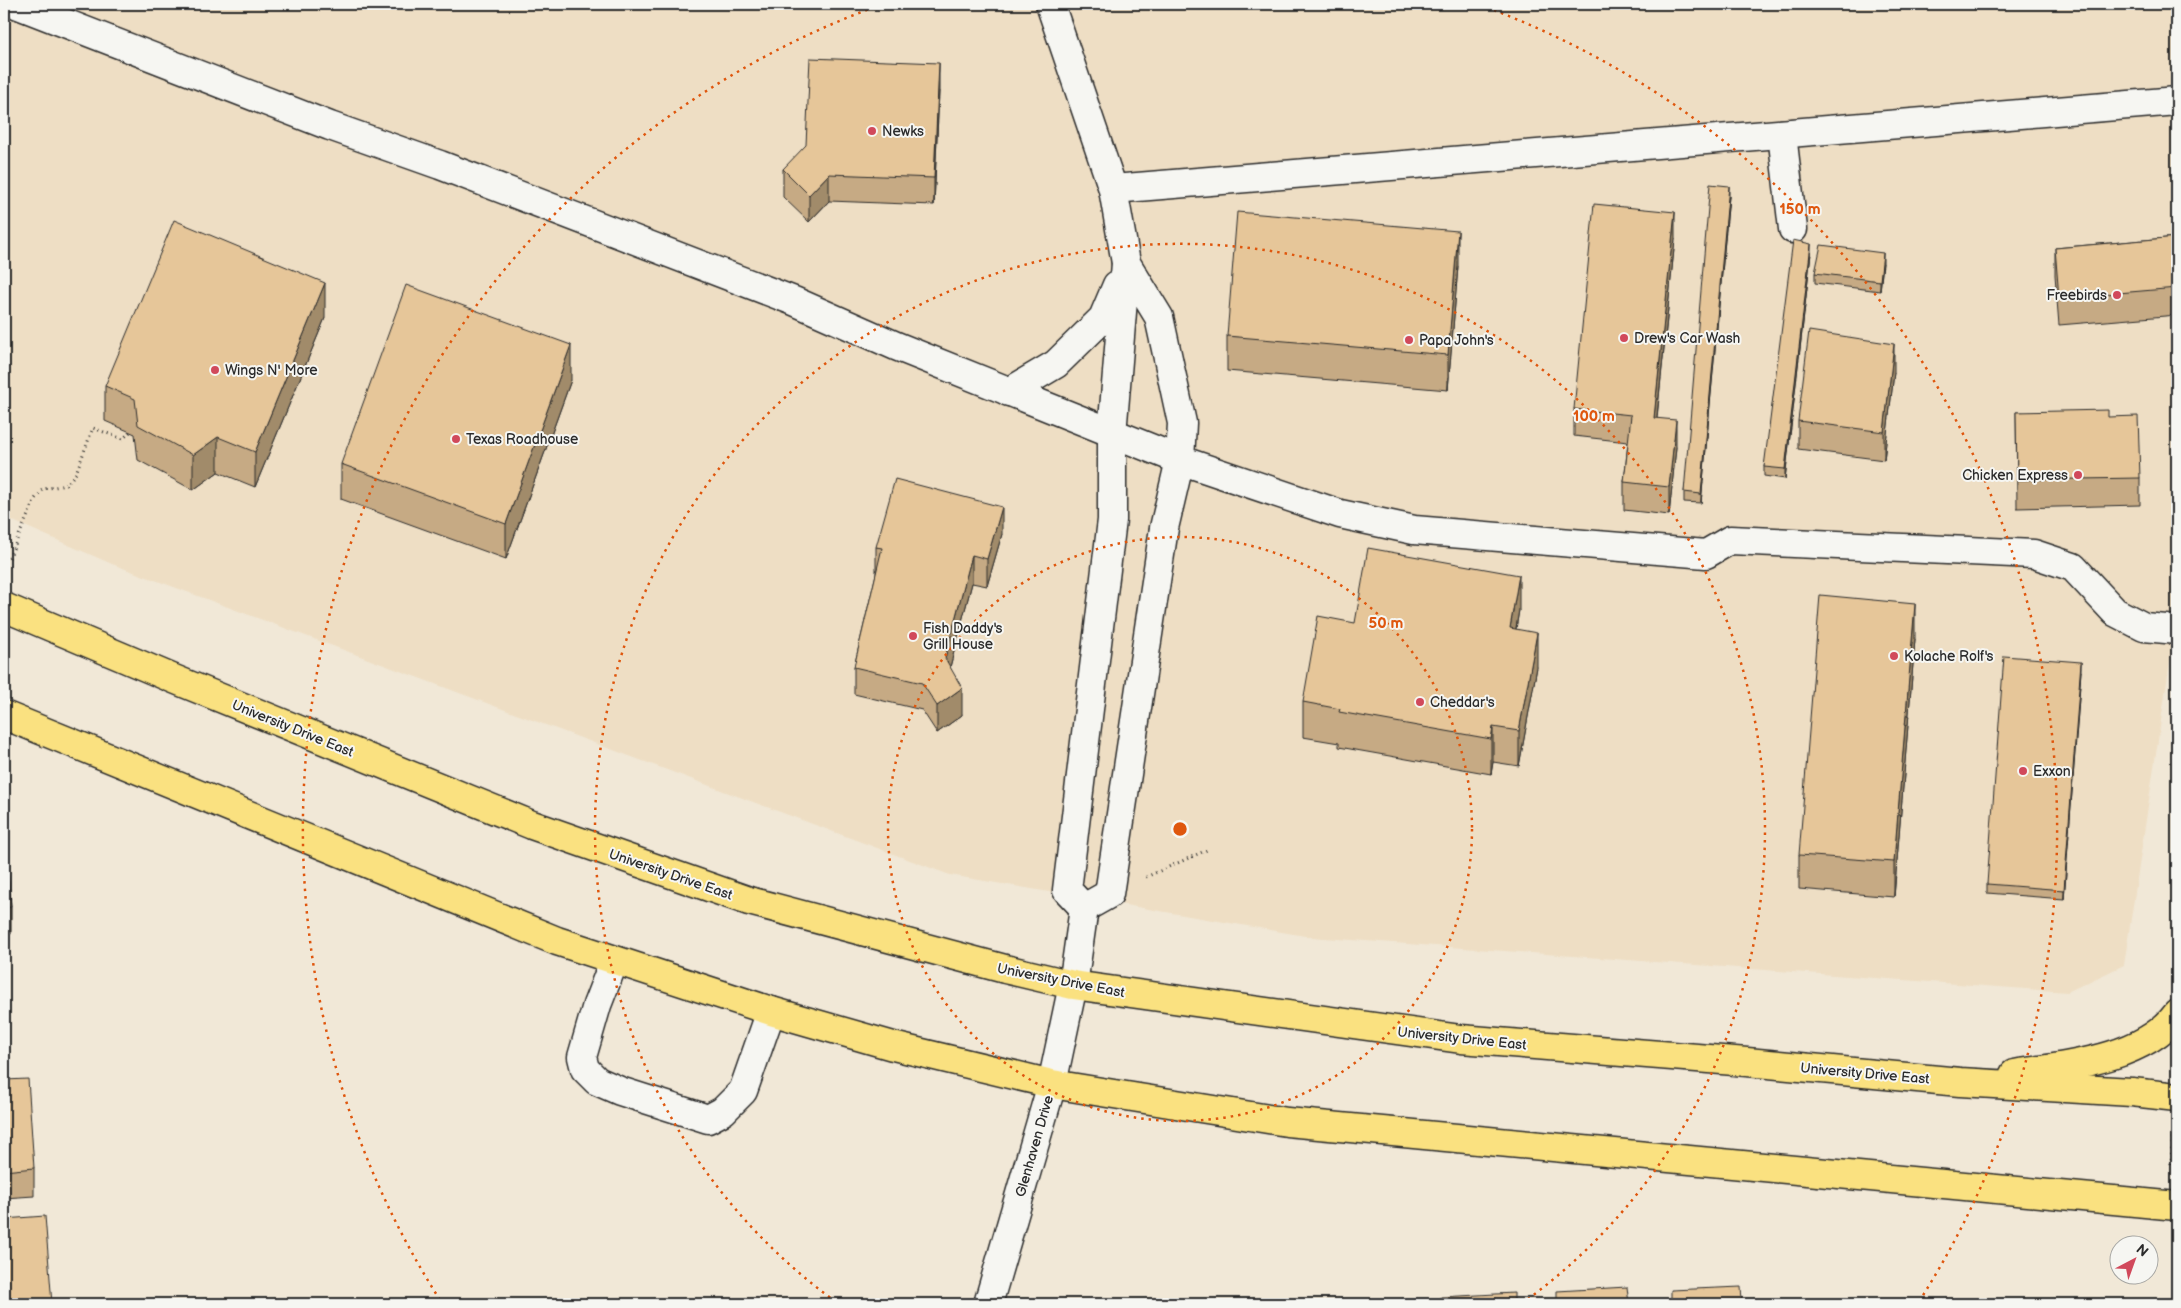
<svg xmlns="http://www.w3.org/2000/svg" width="2181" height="1308" font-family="'Balsamiq Sans',sans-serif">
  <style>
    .built { fill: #eedec4 }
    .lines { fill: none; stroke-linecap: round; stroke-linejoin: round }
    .minor-casing { stroke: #2b2b2b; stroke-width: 31 }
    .major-casing { stroke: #2b2b2b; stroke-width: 31 }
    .path { stroke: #2b2b2b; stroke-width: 3; stroke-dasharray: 1 4; stroke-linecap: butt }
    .minor { stroke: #f6f6f2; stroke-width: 28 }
    .major { stroke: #fae180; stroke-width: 28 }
    .wall { fill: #c6aa84; stroke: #2b2b2b }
    .shaded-wall { fill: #a18b6b; stroke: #2b2b2b }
    .building { fill: #e6c699; stroke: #2b2b2b }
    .ring { fill: none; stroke: #df570e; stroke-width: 2.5; stroke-dasharray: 2.5 5 }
    .poi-dot { fill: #d1495b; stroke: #f6f6f2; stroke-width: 2 }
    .labels { text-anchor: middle; stroke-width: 4; stroke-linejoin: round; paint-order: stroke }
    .poi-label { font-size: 14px; fill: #2b2b2b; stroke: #f6f6f2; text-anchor: start }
    .street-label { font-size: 14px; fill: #2b2b2b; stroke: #f6f6f2 }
    .centre { fill: #df570e; stroke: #f6f6f2; stroke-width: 2.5 }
    .ring-label { font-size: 15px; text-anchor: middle; font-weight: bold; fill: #df570e; stroke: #f6f6f2; stroke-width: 4; stroke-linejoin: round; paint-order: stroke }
  </style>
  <rect width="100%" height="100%" fill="#f1e8d7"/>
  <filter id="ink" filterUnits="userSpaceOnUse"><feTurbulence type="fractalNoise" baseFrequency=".02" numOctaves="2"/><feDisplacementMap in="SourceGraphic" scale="10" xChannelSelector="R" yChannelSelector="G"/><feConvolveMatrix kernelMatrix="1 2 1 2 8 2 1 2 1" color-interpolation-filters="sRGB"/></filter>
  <g filter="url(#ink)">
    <path class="built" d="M4,4H2177V615L2124,965L2067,992L1311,937L950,875L112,564L4,517Z"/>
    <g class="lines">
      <defs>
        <g id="minor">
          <path d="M16,4L330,126L440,165L794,301L896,346L1180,460L1340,514L1414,530L1706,554L1730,540L2034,554L2073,567L2115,612L2144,627L2177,630"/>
          <path d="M1050,4L1113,189L1126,263L1112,434V520L1067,890L1084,908"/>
          <path d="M1782,134L1793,229"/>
          <path d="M1113,189L2177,101"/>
          <path d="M1009,392L1056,364L1103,318L1117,285"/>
          <path d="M1084,908L1109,894L1164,528L1180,460L1182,423L1159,317L1126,263"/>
          <path d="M614,961L597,1005L582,1057L585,1069L597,1081L620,1091L708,1119L723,1111L743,1091L771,1011"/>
          <path d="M988,1304L1052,1084L1073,985L1084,908"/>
        </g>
        <g id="major">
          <path d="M4,607L174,679L532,825L646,865L749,901L1005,969L1073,985L1461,1039L1747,1062L1960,1082L2132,1092L2177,1097"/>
          <path d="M4,715L557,941L771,1011L893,1046L1052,1084L1287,1122L2177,1206"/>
          <path d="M2014,1074C2066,1066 2144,1059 2177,1014"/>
        </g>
      </defs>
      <use href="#minor" class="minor-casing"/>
      <use href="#major" class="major-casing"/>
      <g class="path">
        <path d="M9,558L35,499L43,489L66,485L76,473L93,428L123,439L130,432"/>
        <path d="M1146,877L1207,850"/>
        <path d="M2171,1164L2173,1131"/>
      </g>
      <use href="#minor" class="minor"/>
      <use href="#major" class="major"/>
    </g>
    <g class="wall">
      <path d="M939,91L934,205L829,201L809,222L783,197V169Z"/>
      <path d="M1729,196L1701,503L1684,502V492Z"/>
      <path d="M2177,237V315L2059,325L2055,275V248Z"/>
      <path d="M1675,239L1657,418L1676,447L1669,515L1624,510V482L1628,442L1574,436V409Z"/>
      <path d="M1811,253L1785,479L1764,476V467Z"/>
      <path d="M1883,263L1880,291L1815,283V273Z"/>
      <path d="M1458,266L1448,390L1227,371V336Z"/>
      <path d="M325,318L255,487L218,472L193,490L138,460L135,434L105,421V386Z"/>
      <path d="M1894,372L1884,460L1798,449V421Z"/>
      <path d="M571,380L506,559L341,499V464Z"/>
      <path d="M2016,412L2108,417L2140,478V505L2017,508Z"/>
      <path d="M1002,534L987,586L972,583L950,667L962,715L937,733L922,710L854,694V667L876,574V547Z"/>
      <path d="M1519,610L1516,629L1537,667L1519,766L1493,762L1491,774L1339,747V743L1303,737V702Z"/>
      <path d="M1915,639L1894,897L1799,889V855Z"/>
      <path d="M2081,671L2064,899L1987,893V884Z"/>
      <path d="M4,830L11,907V934L4,935Z"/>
      <path d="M4,1080L34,1168V1196L4,1198Z"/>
    </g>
    <g class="shaded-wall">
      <path d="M939,63V91L934,205V178Z"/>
      <path d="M829,174V201L809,222V195Z"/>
      <path d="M1729,186V196L1701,503V494Z"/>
      <path d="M1675,212V239L1654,445V418Z"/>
      <path d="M1458,231V266L1448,390V355Z"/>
      <path d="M1811,244V253L1785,479V469Z"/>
      <path d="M1883,253V263L1880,291V281Z"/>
      <path d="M325,283V318L255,487V452Z"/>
      <path d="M1894,344V372L1884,460V432Z"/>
      <path d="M571,345V380L506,559V524Z"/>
      <path d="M1676,420V447L1669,515V487Z"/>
      <path d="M218,437V472L193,490V455Z"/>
      <path d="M1002,507V534L987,586V559Z"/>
      <path d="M972,555V583L945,686V658Z"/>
      <path d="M1519,575V610L1510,663V628Z"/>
      <path d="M1915,604V639L1894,897V862Z"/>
      <path d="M1537,633V667L1519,766V731Z"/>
      <path d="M2081,662V671L2064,899V890Z"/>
      <path d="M962,688V715L937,733V706Z"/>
      <path d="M1493,727V762L1491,774V739Z"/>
    </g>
    <g class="building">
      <path d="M810,58L939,63L934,178L829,174L809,195L783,169L806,145Z"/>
      <path d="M1710,184L1729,186L1701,494L1684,492Z"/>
      <path d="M1594,204L1675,212L1654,418L1676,420L1669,487L1624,482L1631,415L1574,409Z"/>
      <path d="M1237,212L1458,231L1448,355L1227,336Z"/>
      <path d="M174,220L325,283L255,452L218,437L193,455L138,425L135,399L105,386Z"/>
      <path d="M2177,237V288L2059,298L2055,248Z"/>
      <path d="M1793,240L1811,244L1785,469L1764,467Z"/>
      <path d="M1821,245L1883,253L1880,281L1815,273Z"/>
      <path d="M406,285L571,345L506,524L341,464Z"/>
      <path d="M1809,331L1894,344L1884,432L1798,421Z"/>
      <path d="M2108,410V417L2138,416L2140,478L2017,480L2016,412Z"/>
      <path d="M895,479L1002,507L987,559L972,555L945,658L962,688L937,706L922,683L854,667L882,548L876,547Z"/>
      <path d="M1368,548L1519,575L1510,628L1537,633L1519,731L1493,727L1491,739L1339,712L1340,709L1303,702L1318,616L1355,623Z"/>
      <path d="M1820,595L1915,604L1894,862L1799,855Z"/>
      <path d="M2004,656L2081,662L2064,890L1987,884Z"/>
      <path d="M5,829L11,907L4,908V830Z"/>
      <path d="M28,1079L34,1168L4,1171V1080Z"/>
      <path d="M45,1216L52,1304H4V1219Z"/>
      <path d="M1627,1287L1629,1304H1557V1291Z"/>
      <path d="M1741,1287L1742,1301L1767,1300V1304H1671V1290Z"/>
      <path d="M1514,1293V1304H1441V1297Z"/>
    </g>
  </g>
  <g class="ring">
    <circle cx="1180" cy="829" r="292"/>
    <path d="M836 1302A585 585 0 1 1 1524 1302"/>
    <path d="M440 1300A877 877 0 0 1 880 5M1480 5A877 877 0 0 1 1920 1300"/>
  </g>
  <g class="poi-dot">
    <circle cx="872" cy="131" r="5"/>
    <circle cx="2117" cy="295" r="5"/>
    <circle cx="1624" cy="338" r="5"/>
    <circle cx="1409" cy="340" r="5"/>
    <circle cx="215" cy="370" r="5"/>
    <circle cx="456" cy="439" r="5"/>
    <circle cx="2078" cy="475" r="5"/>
    <circle cx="913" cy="636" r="5"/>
    <circle cx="1894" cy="656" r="5"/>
    <circle cx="1420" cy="702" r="5"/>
    <circle cx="2023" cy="771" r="5"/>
  </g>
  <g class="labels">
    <g class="poi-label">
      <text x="882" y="136">Newks</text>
      <text x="2107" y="300" text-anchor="end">Freebirds</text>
      <text x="1634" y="343">Drew's Car Wash</text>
      <text x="1419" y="345">Papa John's</text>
      <text x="225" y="375">Wings N' More</text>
      <text x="466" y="444">Texas Roadhouse</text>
      <text x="2068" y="480" text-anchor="end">Chicken Express</text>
      <text x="923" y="633">Fish Daddy's<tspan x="923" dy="16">Grill House</tspan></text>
      <text x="1904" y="661">Kolache Rolf's</text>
      <text x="1430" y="707">Cheddar's</text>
      <text x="2033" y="776">Exxon</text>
    </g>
    <g class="street-label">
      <text transform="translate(293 728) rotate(22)" y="5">University Drive East</text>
      <text transform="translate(671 874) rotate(19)" y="5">University Drive East</text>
      <text transform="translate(1061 980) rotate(11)" y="5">University Drive East</text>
      <text transform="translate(1462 1038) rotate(6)" y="5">University Drive East</text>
      <text transform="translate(1865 1073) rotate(5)" y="5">University Drive East</text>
      <text transform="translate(1034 1146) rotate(-74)" y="5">Glenhaven Drive</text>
    </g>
  </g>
  <circle cx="1180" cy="829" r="8" class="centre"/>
  <g class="ring-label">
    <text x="1800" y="214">150 m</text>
    <text x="1594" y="421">100 m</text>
    <text x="1386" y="628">50 m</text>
  </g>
  <rect width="2181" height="1308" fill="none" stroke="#f6f6f2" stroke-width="20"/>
  <rect x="10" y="10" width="2161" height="1288" fill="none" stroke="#2b2b2b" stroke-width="2" filter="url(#ink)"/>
  <g transform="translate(2134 1260) rotate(41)"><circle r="24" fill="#f6f6f2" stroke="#a5a5a2"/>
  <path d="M0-4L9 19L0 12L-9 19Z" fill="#d1495b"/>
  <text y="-8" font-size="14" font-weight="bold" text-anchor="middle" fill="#2b2b2b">N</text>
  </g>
</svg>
